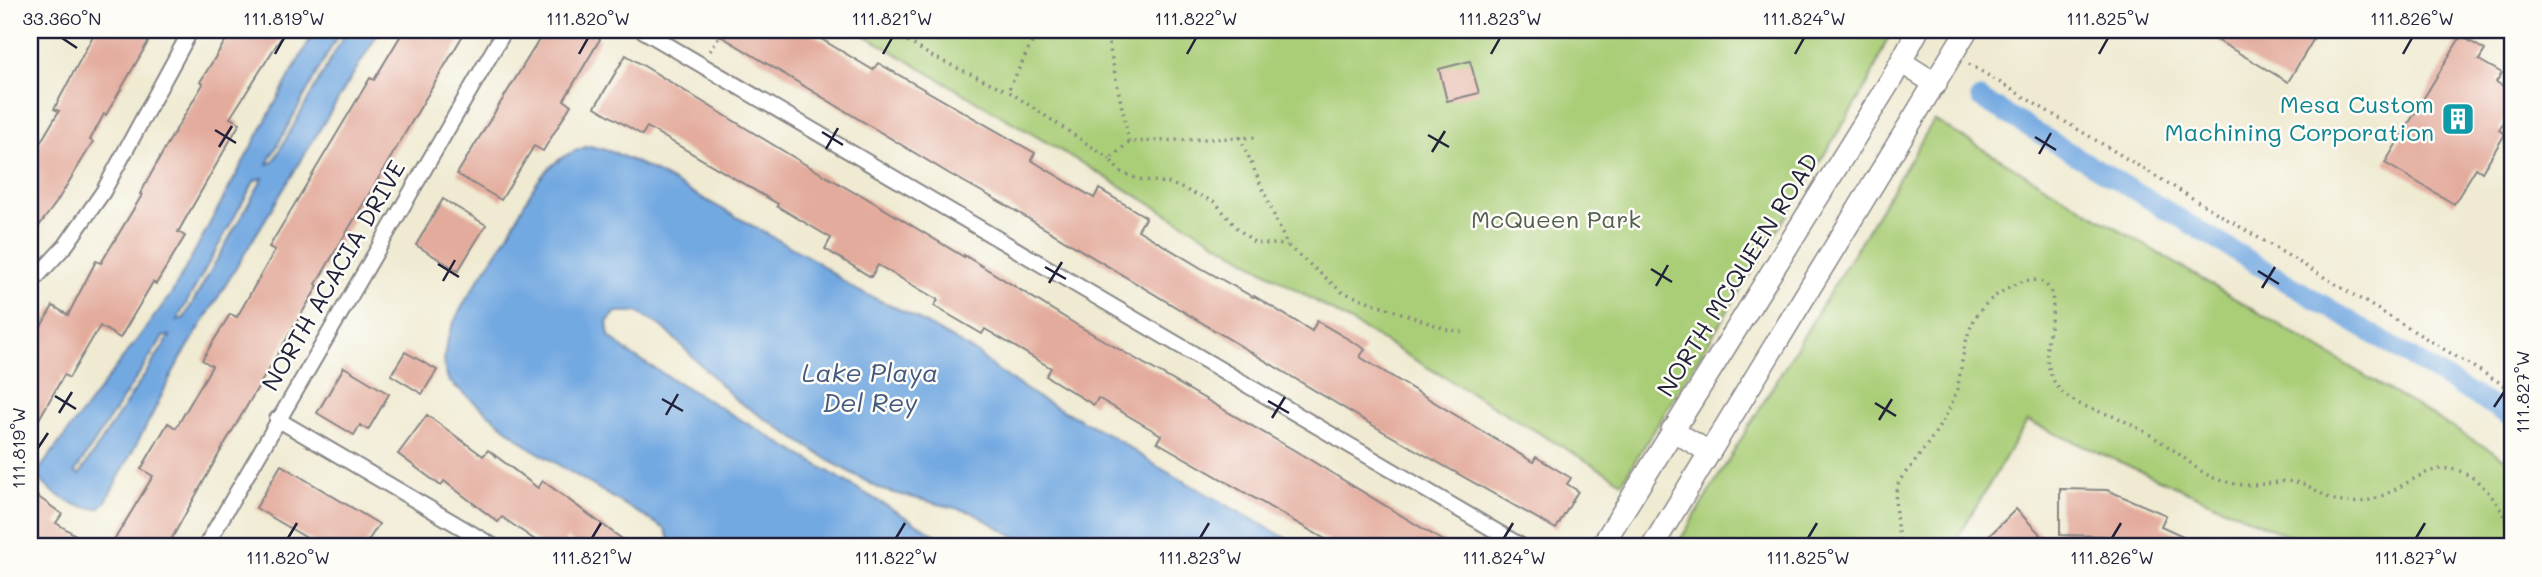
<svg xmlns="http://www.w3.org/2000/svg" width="2542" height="577" font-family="Mali,sans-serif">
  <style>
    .green { fill: #aace78; stroke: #66785a; stroke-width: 2 }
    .water { fill: #73a9e1; stroke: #4a668e; stroke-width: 2; fill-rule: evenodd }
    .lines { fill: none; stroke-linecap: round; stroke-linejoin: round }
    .canal { stroke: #73a9e1; stroke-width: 19 }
    .building { fill: #e3ab9c }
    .street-casing { stroke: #888686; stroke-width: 18 }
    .secondary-casing { stroke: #888686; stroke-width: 24 }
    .path { stroke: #888686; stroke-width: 3.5; stroke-dasharray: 2 5; stroke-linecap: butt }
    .street { stroke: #fff; stroke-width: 14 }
    .secondary { stroke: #fff; stroke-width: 21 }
    .ticks { fill: none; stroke: #22223b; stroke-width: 2.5 }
    .labels { text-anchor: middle; stroke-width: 5; stroke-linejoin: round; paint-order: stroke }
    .culture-label { font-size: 24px; fill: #0d838f; stroke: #fdfcf7; text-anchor: end }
    .park-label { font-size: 24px; fill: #525e50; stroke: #fdfcf7 }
    .street-label { font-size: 24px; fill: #22223b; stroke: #fdfcf7 }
    .water-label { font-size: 26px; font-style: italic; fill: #42587d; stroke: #fdfcf7 }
    .neatline { fill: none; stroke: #22223b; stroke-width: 2.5 }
    .ticks-label { font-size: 18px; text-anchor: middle; fill: #22223b }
  </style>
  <rect width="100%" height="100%" fill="#fdfcf7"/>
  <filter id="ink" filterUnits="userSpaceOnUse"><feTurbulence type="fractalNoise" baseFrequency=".0143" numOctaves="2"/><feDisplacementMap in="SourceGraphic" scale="14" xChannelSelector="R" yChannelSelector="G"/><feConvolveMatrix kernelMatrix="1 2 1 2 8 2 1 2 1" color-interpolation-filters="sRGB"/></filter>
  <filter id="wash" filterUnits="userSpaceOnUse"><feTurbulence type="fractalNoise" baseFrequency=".00686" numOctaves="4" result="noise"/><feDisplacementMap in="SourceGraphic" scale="28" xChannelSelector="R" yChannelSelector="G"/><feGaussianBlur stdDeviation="1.57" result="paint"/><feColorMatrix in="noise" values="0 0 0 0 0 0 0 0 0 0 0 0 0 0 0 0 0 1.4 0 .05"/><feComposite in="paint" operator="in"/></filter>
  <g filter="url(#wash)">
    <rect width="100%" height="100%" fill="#efead1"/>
    <g class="green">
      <path d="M856,30H1891L1869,82L1622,482Z"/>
      <path d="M1934,120L2512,463V547H2313L2027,421L1952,547H1676Z"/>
    </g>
    <g class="water">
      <path d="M315,30H380L174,370L152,415L106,501L99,508C75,510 49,493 36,474L172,293ZM345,34L273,162L267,164L338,35ZM263,178L184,318L177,320L255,180ZM170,336L79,475L75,472L163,337Z"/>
      <path d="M590,146L613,152L648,168L816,261L854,289L905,312L977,353L994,368L1037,397L1112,436L1155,465L1302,547H1033L971,512L882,490L833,463L736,400L664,328L637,312H616L607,322L609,336L630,354L956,547H673L665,529L529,447L449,381C427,340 486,272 506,238C516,221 527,196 538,181C551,163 569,151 590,146Z"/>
    </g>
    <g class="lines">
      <path class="canal" d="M1980,98L2512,418"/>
    </g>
    <g id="blocks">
      <g class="building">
        <path d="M96,30H155L106,115L104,114L90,140L93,142L56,203L30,238V160L59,111L54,109Z"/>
        <path d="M232,30H286L230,118L240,123L178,232L185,236L156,284L153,282L120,338L100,326L69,378L64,375L30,435V345L53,306L68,315L96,261L101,263L142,195L140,194L168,143L203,84L200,82Z"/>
        <path d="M404,30H466L316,284L318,286L225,443L167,547H110L153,476L141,469L168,423L176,428L212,366L202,360L230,314L237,317L275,250L269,247L370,78L374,80Z"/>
        <path d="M545,30H584L600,39L564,100L571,105L543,151L534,146L501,200L457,174Z"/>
        <path d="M711,30H806L873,70L878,63L1035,153L1031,160L1094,198L1099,189L1146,217L1138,230L1201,268L1253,297L1254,296L1312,331L1317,321L1365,349L1360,357L1533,462L1536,457L1571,478L1567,484L1578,491L1556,529L1384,432L1004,204L948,173Z"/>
        <path d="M2200,30H2319L2288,82Z"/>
        <path d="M2461,36L2485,50L2479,60L2502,73L2496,82L2512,91V107L2499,130L2505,134L2482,172L2476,168L2454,204L2385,163Z"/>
        <path d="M626,55L803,163L857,194L858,193L964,257V255L1077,325L1299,453L1453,547H1339L1157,442L1161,435L1098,398L1094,405L1046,376L1051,368L985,329L982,334L934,306L938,300L878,265L871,277L825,249L831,238L777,206L778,204L647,127L642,135L595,107Z"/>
        <path d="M1470,61L1479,93L1447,101L1439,69Z"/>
        <path d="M443,199L486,225L458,271L416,245Z"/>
        <path d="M405,352L437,370L422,394L391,375Z"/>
        <path d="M344,367L389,394L368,430L360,425L354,435L317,413Z"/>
        <path d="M427,415L483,456L488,450L538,488L543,481L633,547H580L567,538L561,547H545L502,517L498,522L444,481L441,486L398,454Z"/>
        <path d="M281,465L379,524L364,547H322L256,508Z"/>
        <path d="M2060,489L2107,490L2166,515L2161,526L2207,547H2131L2104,536L2060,535Z"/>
        <path d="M30,491L62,514L56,523L95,547H30Z"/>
        <path d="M2016,509L2042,536L2030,547H1992L1985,540Z"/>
      </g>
    </g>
  </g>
  <g filter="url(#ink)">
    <use href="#blocks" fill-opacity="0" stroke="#888686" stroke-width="2"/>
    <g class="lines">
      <defs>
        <g id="street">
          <path d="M642,30L1523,547"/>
          <path d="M30,284L66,245L103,192L191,30"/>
          <path d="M277,419L495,547"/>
          <path d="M205,547L505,30"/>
        </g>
        <g id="secondary">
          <path d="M1901,62L1936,84"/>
          <path d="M1672,430L1709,452"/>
          <path d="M1601,547L1892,78L1918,30"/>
          <path d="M1652,547L1967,30"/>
        </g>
      </defs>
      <use href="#street" class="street-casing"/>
      <use href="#secondary" class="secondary-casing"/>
      <g class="path">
        <path d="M890,30L931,56L1008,91"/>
        <path d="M1038,30L1008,91L1110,159"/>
        <path d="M1106,30L1129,142L1258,137"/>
        <path d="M710,51L721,33L727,30"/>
        <path d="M1969,64L2512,390"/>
        <path d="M1240,137L1287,245L1342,292L1449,330L1463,332"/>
        <path d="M1129,142L1110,159L1119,171L1138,179L1169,183L1215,202L1236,227L1255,243L1287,245"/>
        <path d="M1900,547C1898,531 1892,499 1898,484C1901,477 1909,469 1914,463C1932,437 1953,412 1959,380C1967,331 1969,306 2018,283C2028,279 2040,278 2047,286C2063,304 2040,340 2049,368C2051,376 2055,385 2061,391C2075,406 2100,411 2118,418C2135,426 2153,436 2169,447C2189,460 2202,477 2227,482C2238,485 2252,486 2263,484C2275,483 2283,480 2295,482C2319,486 2326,506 2359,502C2385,499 2403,483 2426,473C2469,455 2497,499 2512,531"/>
      </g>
      <use href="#street" class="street"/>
      <use href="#secondary" class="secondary"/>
    </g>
  </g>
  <path class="ticks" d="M62,38L77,48M275,54L284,38M579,54L588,38M883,54L892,38M1187,54L1196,38M1491,54L1500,38M1795,54L1804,38M2099,54L2108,38M2403,54L2412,38M215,130L236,143M822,132L843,145M1428,135L1449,147M2035,137L2056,150M219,147L232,126M826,149L838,128M1432,152L1445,131M2039,154L2051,133M438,264L459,277M1045,267L1066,279M1651,269L1672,282M2258,271L2279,284M443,281L455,260M1049,283L1062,262M1656,286L1668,265M2262,288L2275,267M55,396L76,409M662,399L683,411M1268,401L1289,413M1875,403L1896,416M2494,407L2504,392M59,413L72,392M666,415L678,394M1272,418L1285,397M1879,420L1892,399M38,448L48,433M288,538L297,523M592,538L601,523M896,538L905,523M1200,538L1209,523M1504,538L1513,523M1808,538L1817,523M2112,538L2121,523M2416,538L2425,523"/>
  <defs>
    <symbol id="building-square" viewBox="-11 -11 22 22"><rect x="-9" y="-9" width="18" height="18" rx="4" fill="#0f9aa8" stroke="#fdfcf7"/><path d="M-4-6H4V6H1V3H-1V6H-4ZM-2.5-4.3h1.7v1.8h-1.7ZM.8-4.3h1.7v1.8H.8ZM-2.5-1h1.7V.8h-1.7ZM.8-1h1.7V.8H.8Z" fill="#fff"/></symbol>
  </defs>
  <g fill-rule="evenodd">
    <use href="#building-square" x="2439" y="100" width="38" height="38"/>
  </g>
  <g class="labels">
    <g class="culture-label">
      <text x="2434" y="113">Mesa Custom<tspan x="2434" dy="28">Machining Corporation</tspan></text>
    </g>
    <g class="park-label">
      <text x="1556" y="228">McQueen Park</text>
    </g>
    <g class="street-label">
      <text transform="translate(1738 275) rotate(-58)" y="8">NORTH MCQUEEN ROAD</text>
      <text transform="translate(334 276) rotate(-60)" y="8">NORTH ACACIA DRIVE</text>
    </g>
    <g class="water-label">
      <text x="870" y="382">Lake Playa<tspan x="870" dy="30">Del Rey</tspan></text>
    </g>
  </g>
  <rect width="2542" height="577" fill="none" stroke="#fdfcf7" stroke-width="77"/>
  <rect x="38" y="38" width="2466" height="500" class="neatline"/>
  <g class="ticks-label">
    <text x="62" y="25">33.360°N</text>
    <text x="284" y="25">111.819°W</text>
    <text x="588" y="25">111.820°W</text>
    <text x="892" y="25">111.821°W</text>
    <text x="1196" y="25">111.822°W</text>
    <text x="1500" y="25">111.823°W</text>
    <text x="1804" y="25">111.824°W</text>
    <text x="2108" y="25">111.825°W</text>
    <text x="2412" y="25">111.826°W</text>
    <text transform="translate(2523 392) rotate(-90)" y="6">111.827°W</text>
    <text transform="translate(19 448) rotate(-90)" y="6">111.819°W</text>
    <text x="288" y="564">111.820°W</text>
    <text x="592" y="564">111.821°W</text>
    <text x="896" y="564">111.822°W</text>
    <text x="1200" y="564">111.823°W</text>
    <text x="1504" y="564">111.824°W</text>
    <text x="1808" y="564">111.825°W</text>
    <text x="2112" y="564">111.826°W</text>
    <text x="2416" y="564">111.827°W</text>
  </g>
</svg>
